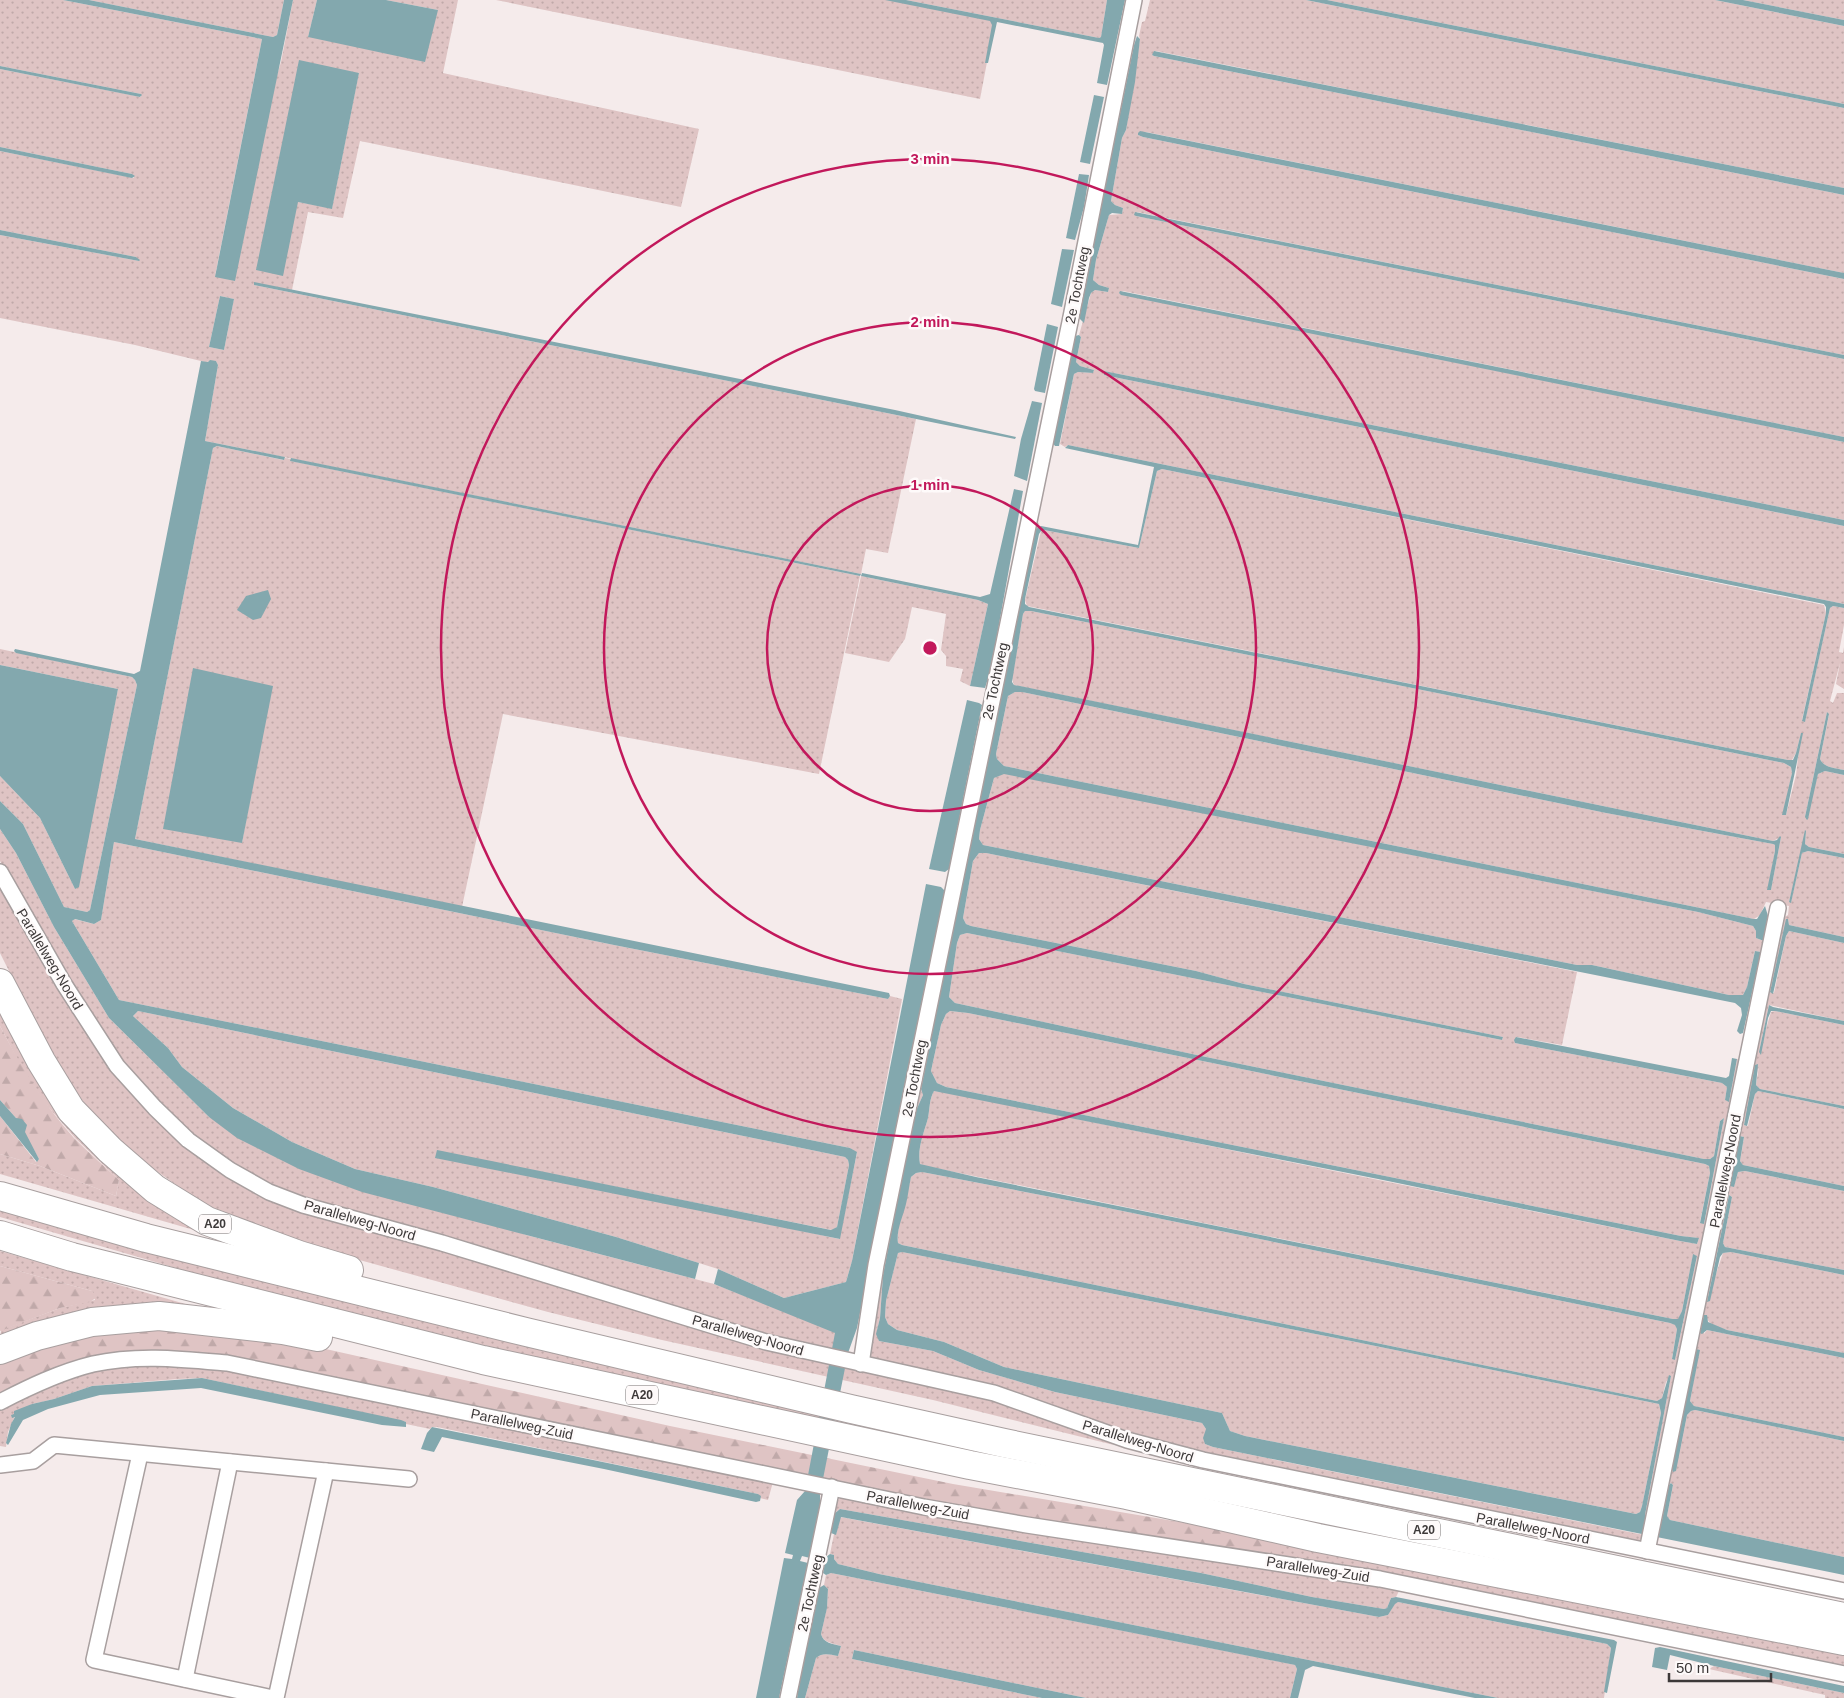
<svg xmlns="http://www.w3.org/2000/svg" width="1844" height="1698" font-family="Arial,sans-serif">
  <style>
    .green { fill: url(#green-dots); fill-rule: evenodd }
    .forest { fill: url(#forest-firs) }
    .water { fill: #83a8ae; fill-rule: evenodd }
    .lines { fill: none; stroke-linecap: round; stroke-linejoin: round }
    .minor-casing { stroke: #a89f9f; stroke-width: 18 }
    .motorway-casing { stroke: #a89f9f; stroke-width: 30 }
    .minor { stroke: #fff; stroke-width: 15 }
    .motorway { stroke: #fff; stroke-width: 28 }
    .ring { fill: none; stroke: #c2185b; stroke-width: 2.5 }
    .labels { text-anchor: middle; stroke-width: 5; stroke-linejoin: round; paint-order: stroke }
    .shield { fill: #fefafa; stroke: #777373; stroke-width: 1 }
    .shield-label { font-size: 12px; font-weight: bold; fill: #3d3939 }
    .street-label { font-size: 14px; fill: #3d3939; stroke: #fefafa }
    .centre { fill: #c2185b; stroke: #fefafa; stroke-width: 2.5 }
    .ring-label { font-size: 15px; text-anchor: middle; font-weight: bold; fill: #c2185b; stroke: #fefafa; stroke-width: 5; stroke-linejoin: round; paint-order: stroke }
  </style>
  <defs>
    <pattern id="green-dots" width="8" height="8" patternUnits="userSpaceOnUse" patternTransform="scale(1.25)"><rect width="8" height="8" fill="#dfc4c4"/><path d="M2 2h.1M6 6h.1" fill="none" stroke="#c0a9a9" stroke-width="1.8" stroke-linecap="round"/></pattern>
    <pattern id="forest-firs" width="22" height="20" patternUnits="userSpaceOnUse" patternTransform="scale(1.25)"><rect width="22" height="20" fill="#dfc4c4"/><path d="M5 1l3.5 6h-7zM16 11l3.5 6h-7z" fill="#c0a9a9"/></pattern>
  </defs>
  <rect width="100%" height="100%" fill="#f5ebeb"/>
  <g class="green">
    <path d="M0,0H63L262,39L215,276L281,62L293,0H317L308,37L438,10L386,0H458L443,73L699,129L681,207L360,141L343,218L308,212L292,290L254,283V285L916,419L888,553L866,549L861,574L205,441L218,365L216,361L205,362L135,345L0,318V235L139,261L136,257L0,230V151L134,178L132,174L0,147V69L141,97V94L0,66ZM359,72L332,208L298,202ZM220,296L234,299L224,350L209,347Z"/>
    <path d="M89,0H284L277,35L273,37Z"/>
    <path d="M496,0H894L995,20L980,99Z"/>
    <path d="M906,0H1107L1101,37L1099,38Z"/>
    <path d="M1150,0H1306L1844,108V188L1156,51L1152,55L1154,56L1844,195V273L1146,132L1138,135L1143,137L1844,279V355L1137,212L1136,216L1844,359V437L1123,291L1119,293L1844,442V520L1104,371V375L1844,526V604L1068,445L1065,447L1060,444L1074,374L1078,372L1093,373L1094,370L1080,366L1076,362L1081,337L1079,335L1091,293L1095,290L1108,292L1109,288L1099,285L1093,280L1096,260L1109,215L1122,214L1123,208L1115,205L1111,201L1122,138L1126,130L1140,39L1139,36L1142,22L1145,21Z"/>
    <path d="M1327,0H1715L1844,26V104Z"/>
    <path d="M1743,0H1844V20Z"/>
    <path d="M217,446L283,460L285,458L291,459V461L860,576L819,774L503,714L462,907L135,839L213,448ZM194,668L252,786L242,843Z"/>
    <path d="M1162,469L1824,605L1826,613L1802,720L1805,721L1830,608L1833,606L1844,608V625L1839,652L1843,653L1844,647V689L1836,684L1840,663L1830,701L1833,703L1837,693H1844V770C1835,768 1824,768 1820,759L1829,715L1827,712L1805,817L1818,774L1825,771L1844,775V854L1809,847L1805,844L1806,831L1789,902H1791L1802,853L1808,851L1844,858V937L1789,925L1788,919L1770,992L1774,993L1786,936L1789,931L1844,943V1021L1769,1005L1759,1052L1771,1012L1775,1011L1844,1025V1106L1760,1089L1756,1085L1759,1066L1744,1125L1748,1126L1755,1094L1758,1091L1844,1109V1186L1743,1165L1740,1161L1744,1138L1742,1136H1740L1734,1186L1738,1172L1745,1171L1844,1191V1270L1725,1247L1723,1243L1732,1197L1729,1195L1707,1301L1723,1253L1731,1252L1844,1275V1353L1727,1330C1716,1326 1709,1327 1706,1315H1704V1334L1707,1330L1844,1358V1437L1694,1406L1690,1401L1699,1350L1676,1471L1687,1415L1691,1411L1695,1410L1844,1441V1557L1670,1520L1667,1516L1673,1485L1671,1483L1669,1485L1662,1520L1657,1522L1781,919L1788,915L1789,906L1766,902L1760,915L1754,919L1004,766L997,759L996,754L1008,696L1015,692H1022L1606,813L1773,844L1775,845V851L1768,890H1771L1781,837L1773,841L1014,685L1012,678L1023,614L1025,611H1031L1784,763L1791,767L1792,773L1783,815H1786L1796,775L1801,733L1796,753L1792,760H1788L1027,606L1025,600L1041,531L1044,530L1139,548L1157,471Z"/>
    <path d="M1034,522L1039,523L1038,527L953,927L921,1089L923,1095L914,1115L883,1275L880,1318L877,1330L879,1341L933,1351L979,1370L1055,1392L1202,1423L1206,1429L1205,1444L1213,1447L1644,1535L1638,1542L1210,1457L983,1385L874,1360L870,1355L875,1284Z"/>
    <path d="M861,576L978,600L988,604L970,686L960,681L963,669L946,666V656L941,650L946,614L912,607L905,639L889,662L845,653Z"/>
    <path d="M0,649L132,677L135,680L137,685L90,910L87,912L64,907L23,824L0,801V776L40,818L75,889L118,689L0,665Z"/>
    <path d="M1004,773L1698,912L1753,926L1756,931V938L1764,941L1761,952L1755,951L1747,987L1743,995H1729L1592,965H1577L983,845L979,839L980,830L994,778Z"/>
    <path d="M0,829L16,853L54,927L109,1018L209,1117L526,1235L714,1284L834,1331L836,1336L833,1350L767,1338L305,1199L251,1177L179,1125L113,1050L0,861Z"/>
    <path d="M114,842L614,945L888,999L890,996L902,999L852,1261L846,1282L784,1298L718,1269L616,1237L433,1187L355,1169L292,1142L233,1108L182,1067L168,1048L133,1016L138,1011L845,1157L848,1160L849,1165L837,1227L832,1230L437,1151L839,1239L857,1153L850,1148L119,1000L72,921L74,919L94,924L101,920Z"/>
    <path d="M979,853H986L1577,972L1562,1045L1517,1037L1515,1043L1722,1083L1727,1087L1725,1100L1729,1101L1737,1059L1742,1060L1649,1521L1645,1515L1648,1498L1671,1376L1666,1382L1662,1398L1657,1401L902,1245L898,1243C896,1227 907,1194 911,1177L916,1173L922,1172L1103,1207L1670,1323L1676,1325L1677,1329L1672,1358L1675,1360L1697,1256L1693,1255L1682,1311L1679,1319H1673L925,1166L920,1164C917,1148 924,1133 928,1118C930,1108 929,1100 934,1091L944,1092L1680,1241L1697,1244L1699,1238L1681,1236L946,1087L937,1083L931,1071L941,1025L946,1014L950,1011L968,1013L1705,1164L1709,1166L1710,1173L1700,1222L1704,1224L1724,1118L1720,1121L1714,1156L1710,1159H1704L1206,1057L955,1003L949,997L957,943L960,935L967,933L1502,1040L1503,1037L1244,984L1196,971L971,926L966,924L963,918L973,861Z"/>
    <path d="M0,883L114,1069L266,1196L986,1397L1084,1432L1114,1445L933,1400L662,1340L548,1312L316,1248L218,1212L189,1194L137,1157L95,1116L75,1091L49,1051L0,953Z"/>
    <path d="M0,995L51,1087L246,1245L0,1174V1154L40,1166L116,1196L119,1180L75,1138L45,1103L23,1070L0,1026Z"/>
    <path d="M0,1207L1844,1632L1049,1470L407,1330L221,1281L0,1217Z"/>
    <path d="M0,1251L210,1311L0,1344L1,1330L60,1308L95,1300L92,1291L0,1266Z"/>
    <path d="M902,1252L1351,1341L1659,1404L1661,1413L1642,1506L1640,1512L1636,1514L1245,1436L1230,1431L1222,1413L1004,1367L944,1342L897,1330L888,1324L885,1317L886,1301L898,1253Z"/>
    <path d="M146,1364L222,1370L773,1482L768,1500L760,1498L758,1494L437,1427H432L430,1429L406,1424V1422L202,1378L178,1379L92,1386L54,1399L32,1404L15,1416L8,1432L6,1447L0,1446V1409C29,1394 61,1379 93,1371C110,1367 129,1366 146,1364Z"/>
    <path d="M842,1497L1400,1589L1396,1597L1391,1598L1387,1608L1384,1609L1312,1597L1201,1573L840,1509L834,1514L838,1500Z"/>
    <path d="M840,1517L1379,1617L1388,1615L1395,1603L1398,1602L1607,1644L1611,1648L1604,1698H1498L879,1574L838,1564L834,1559V1555L830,1554L834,1534H836Z"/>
    <path d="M1281,1539L1844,1654V1668L1281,1557Z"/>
    <path d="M831,1573L1286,1663L1295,1665L1297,1669L1290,1698H1086L854,1650L852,1659L1042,1698H805L816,1658C823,1652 830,1655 838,1656L841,1646C833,1643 823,1643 821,1634L827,1607L828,1589L824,1585L826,1575Z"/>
    <path d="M1714,1666L1844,1693V1698H1825V1695L1709,1669Z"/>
  </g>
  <g class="forest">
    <path d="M0,1026C21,1066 43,1104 74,1138C88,1152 104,1166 119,1180L116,1196L40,1166L0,1154V1116L36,1162L39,1159L16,1118L0,1100Z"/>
    <path d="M0,1266L92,1291L97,1297L90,1302L60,1308L0,1331Z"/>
    <path d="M122,1327L290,1341L670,1426L953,1484L1281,1539V1557L946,1505L262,1362L187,1351H146L0,1396V1363L13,1357Z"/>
  </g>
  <g class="water">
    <path d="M63,0H89L273,37L277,35L284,0H293L235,281L215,277L262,39Z"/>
    <path d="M317,0H386L438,10L425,62L308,37Z"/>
    <path d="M885,0H906L1099,38L1101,37L1107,0H1125L1107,85L1097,83L1104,45L1103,43L997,22L988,63H985L992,25L990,21Z"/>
    <path d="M1306,0H1327L1844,104V108Z"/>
    <path d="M1715,0H1743L1844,20V26Z"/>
    <path d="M1137,36L1140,39L1135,82L1126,130L1122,138L1111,201L1115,205L1123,208L1122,214L1112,213L1109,215L1096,260L1093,280L1099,285L1109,288L1108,292L1095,290L1091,293L1089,298L1084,323L1079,318V315L1134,45Z"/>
    <path d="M1154,51L1844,188V195L1154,56L1152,55Z"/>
    <path d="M299,60L359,73L332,209L298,202L283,276L256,270Z"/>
    <path d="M0,66L141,94L142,95L140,97L0,69Z"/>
    <path d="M1094,95L1104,97L1090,164L1080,162Z"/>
    <path d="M1140,131L1844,273V279L1143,137L1138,135V133Z"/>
    <path d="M0,147L132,174L135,176L132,178L0,151Z"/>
    <path d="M1079,174L1089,175L1084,207L1075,240L1066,238Z"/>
    <path d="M1135,212L1844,355V359L1136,216L1134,215Z"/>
    <path d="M0,230L136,257L140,260L139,261L0,235Z"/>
    <path d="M1062,249L1074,250L1062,307L1051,304Z"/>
    <path d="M254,282L895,410L1016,437L1015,439L254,285Z"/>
    <path d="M1120,291L1844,437V442L1121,295L1119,293Z"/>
    <path d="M220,296L234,299L224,350L209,347Z"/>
    <path d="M1047,324L1058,327L1045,393L1035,391L1034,389Z"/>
    <path d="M1079,335L1081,337L1076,362L1080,366L1094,370L1093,373L1078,372L1074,374L1059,446H1055L1053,443L1075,336Z"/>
    <path d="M210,360L216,361L218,365L205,441L285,457L284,460L217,446L213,448L135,839L889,993L890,996L888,999L614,945L114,842L101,920L94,924L75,919L72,921L119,1000L850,1148L857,1152L840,1239L435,1158L437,1150L831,1230L837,1227L849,1165L848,1160L845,1157L138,1011L133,1016L168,1048L182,1067L233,1108L292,1142L355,1169L433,1187L616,1237L699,1263L695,1279L362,1192L299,1169L237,1138L209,1117L109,1018L54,927L16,853L0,829V801L23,824L64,907L87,912L90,910L137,685L135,680L132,677L16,653L14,651L15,649L134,674L140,671L201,361L208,362Z"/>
    <path d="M1104,371L1844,520V526L1104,375Z"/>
    <path d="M1032,401L1042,403L1027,481L1014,476L1021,439Z"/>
    <path d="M1068,445L1844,604V608L1833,606L1830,608L1805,722L1802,721L1826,613V607L1824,604L1162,469L1157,471L1139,548L1044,530L1041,531L1039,534L1025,599V604L1029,607L1788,760H1793L1796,753L1801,733H1803L1786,815H1782L1792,773L1791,767L1784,763L1031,611H1025L1023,614L1012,682L1014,685L1020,686L1773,841L1777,840L1780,836L1781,837L1771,890H1767L1775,851V845L1773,844L1606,813L1022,692H1015L1008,696L996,754L997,759L1004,766L1754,919H1757L1765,906L1768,916L1764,941L1756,938V931L1753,926L1698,912L1004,774L994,778L980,830L979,839L983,845L1577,965H1592L1729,995H1743L1747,987L1755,951L1761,952L1743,1033L1740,1034L1737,1031L1742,1015L1741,1008L1735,1003L986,853H979L973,861L963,918L966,924L971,926L1196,971L1244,984L1503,1037L1502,1040L967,933L960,935L957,943L949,997L955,1003L1206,1057L1704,1159H1710L1714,1156L1720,1121L1724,1118L1704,1224L1700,1223L1710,1173L1709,1166L1705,1164L968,1013L950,1011L946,1014L941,1025L931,1071L937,1083L946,1087L1681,1236L1699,1238L1697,1244L1680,1241L1378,1179L934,1091C929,1100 930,1108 928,1118C924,1133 917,1148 920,1164L976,1177L1673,1319H1678L1682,1311L1693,1254L1697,1256L1675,1360L1672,1359L1677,1329L1675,1325L1670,1323L1103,1207L922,1172L916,1173L911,1177C909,1186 908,1196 906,1204C903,1217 896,1230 898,1243L902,1245L1657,1401L1662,1398L1669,1375L1671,1376L1645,1515L1657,1522L1662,1520L1669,1485L1671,1483L1673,1485L1667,1516L1670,1520L1844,1557V1575L1213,1447L1205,1444L1203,1438L1206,1429L1202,1423L1055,1392L979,1370L933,1351L879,1341L876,1334L880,1318L883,1275L914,1115L923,1095L921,1089L953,927L1036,529L1041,526L1138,545L1154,467L1065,448ZM902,1252L1351,1341L1659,1404L1661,1413L1642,1506L1640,1512L1636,1514L1245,1436L1230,1431L1222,1413L1004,1367L944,1342L897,1330L888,1324L885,1317L886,1301L898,1253Z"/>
    <path d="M291,458L861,574L860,576L290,461Z"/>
    <path d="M1014,489L1023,491L991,669L985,688L970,686L988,604L978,600L861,576L862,573L980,597L990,594Z"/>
    <path d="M268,590L271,599L261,618L253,620L237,610L246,596Z"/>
    <path d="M0,665L118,689L79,887L75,889L40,818L0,776Z"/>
    <path d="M193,668L273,686L242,843L163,829Z"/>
    <path d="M967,700L979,703L982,705L949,869L945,872L929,869Z"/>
    <path d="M1827,712L1829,714L1820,759C1824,768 1835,768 1844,770V775L1825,771L1818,774L1808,819L1807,820L1805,817Z"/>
    <path d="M1805,830L1806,831L1805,844L1809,847L1844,854V858L1808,851L1802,853L1791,903L1789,902Z"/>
    <path d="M926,884L941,887L945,891L857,1328L848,1353L820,1494V1505L810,1558L802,1556L800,1561L808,1563L779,1698H756L784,1558L792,1559L793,1555L785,1553L797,1500L805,1491L835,1333L714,1284L718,1269L784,1298L846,1282L852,1261Z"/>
    <path d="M1786,919H1788L1789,925L1844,937V943L1789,931L1786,936L1773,994L1770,992Z"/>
    <path d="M1769,1005L1773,1007L1844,1021V1025L1775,1011H1771L1768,1018L1761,1055L1759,1052Z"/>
    <path d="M1516,1037L1726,1078L1729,1076L1732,1058L1737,1059L1729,1102L1725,1100L1727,1087L1722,1083L1515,1043L1514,1040Z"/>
    <path d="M1758,1064L1756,1085L1760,1089L1844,1106V1109L1758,1091L1755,1094L1747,1126L1744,1125L1755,1065Z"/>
    <path d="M0,1100L16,1118L22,1119L27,1125L25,1132L39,1159L37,1162L0,1116Z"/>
    <path d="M1740,1136L1744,1137L1740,1161L1743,1165L1844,1186V1191L1745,1171L1738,1172L1734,1187L1730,1186Z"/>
    <path d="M1729,1195L1732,1197L1723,1243L1725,1247L1844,1270V1275L1731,1252L1723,1253L1720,1257L1710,1301L1707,1302Z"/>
    <path d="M1704,1315H1707L1708,1322L1727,1330L1844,1353V1358L1707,1330L1702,1334L1700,1333Z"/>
    <path d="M1696,1349L1700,1350L1690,1401L1694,1406L1844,1437V1441L1695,1410L1691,1411L1687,1415L1676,1471L1673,1472L1671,1467Z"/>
    <path d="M202,1378L401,1420L406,1422V1427L382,1425L201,1388L100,1395L48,1409L23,1420L8,1445L6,1443L11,1424L15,1417L12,1418L11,1415L14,1414V1411L32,1404L54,1399L92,1386Z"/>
    <path d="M432,1427L758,1494L761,1496L760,1501L756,1502L604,1469L442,1437L434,1452L421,1449L427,1433Z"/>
    <path d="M840,1509L1201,1573L1312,1597L1384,1609L1387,1608L1391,1598L1396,1597L1614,1640L1617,1642L1607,1693L1604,1692L1611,1648L1607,1644L1398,1602L1395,1604L1388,1615L1379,1617L841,1517L836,1535L831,1533L834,1514Z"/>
    <path d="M830,1554L834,1555V1559L838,1564L879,1574L1498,1698H1475L1313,1666L1305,1670L1298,1698H1290L1297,1669L1295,1665L831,1573L826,1575L823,1573L826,1557Z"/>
    <path d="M824,1585L828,1589L827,1608L821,1634C823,1643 833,1644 841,1646L838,1656C830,1655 823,1652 816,1658L805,1698H797L803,1658L819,1588Z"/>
    <path d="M1660,1647L1844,1686V1693L1714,1666L1670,1655L1667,1670L1652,1667L1655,1648Z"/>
    <path d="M854,1650L1086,1698H1042L852,1659Z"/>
  </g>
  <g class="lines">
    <defs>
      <g id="minor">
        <path d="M0,872L64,984L117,1066L155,1108L188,1140L230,1170L269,1192L303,1205L442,1243L766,1342L994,1393L1127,1440L1203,1460L1844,1591"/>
        <path d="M861,1364L876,1265L1070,322L1134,0"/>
        <path d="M0,1402C29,1387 60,1372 93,1364C137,1354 182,1359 227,1363L924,1507L1027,1525L1380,1579L1844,1674"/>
        <path d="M140,1454L94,1660L273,1698"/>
        <path d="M0,1465L33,1461L54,1445L409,1479"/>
        <path d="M1647,1551L1778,908"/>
        <path d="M185,1679L230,1462"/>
        <path d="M276,1698L326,1471"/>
        <path d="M788,1698L832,1487"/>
      </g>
      <g id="motorway">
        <path d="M0,983L41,1061L71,1110L110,1150L155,1189L207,1221L299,1255L349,1270"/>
        <path d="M0,1196L146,1238L526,1332L851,1409L1004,1443L1844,1617"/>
        <path d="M0,1235L72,1257L483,1360L970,1465L1127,1495L1318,1538L1844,1641"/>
        <path d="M0,1350L37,1336L92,1322L159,1316L283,1330L318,1337"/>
      </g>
    </defs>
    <use href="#minor" class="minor-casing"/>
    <use href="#motorway" class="motorway-casing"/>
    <use href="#minor" class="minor"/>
    <use href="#motorway" class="motorway"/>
  </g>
  <g class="ring">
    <circle cx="930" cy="648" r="163"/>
    <circle cx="930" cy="648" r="326"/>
    <circle cx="930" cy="648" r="489"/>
  </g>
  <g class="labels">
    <g class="shield">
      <rect x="199" y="1214.5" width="32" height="19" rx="4"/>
      <rect x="626" y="1385.5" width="32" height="19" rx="4"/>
      <rect x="1408" y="1520.5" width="32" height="19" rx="4"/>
    </g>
    <g class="shield-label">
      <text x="215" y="1228">A20</text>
      <text x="642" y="1399">A20</text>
      <text x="1424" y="1534">A20</text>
    </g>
    <g class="street-label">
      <text transform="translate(1077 285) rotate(-79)" y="5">2e Tochtweg</text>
      <text transform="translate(995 681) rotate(-78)" y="5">2e Tochtweg</text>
      <text transform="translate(50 959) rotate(59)" y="5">Parallelweg-Noord</text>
      <text transform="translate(914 1078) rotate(-79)" y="5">2e Tochtweg</text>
      <text transform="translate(1725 1171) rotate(-79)" y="5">Parallelweg-Noord</text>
      <text transform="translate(360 1220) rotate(16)" y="5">Parallelweg-Noord</text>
      <text transform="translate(748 1335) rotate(16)" y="5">Parallelweg-Noord</text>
      <text transform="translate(522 1424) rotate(12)" y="5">Parallelweg-Zuid</text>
      <text transform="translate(1138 1441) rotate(17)" y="5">Parallelweg-Noord</text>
      <text transform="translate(918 1505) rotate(11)" y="5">Parallelweg-Zuid</text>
      <text transform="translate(1533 1528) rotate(11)" y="5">Parallelweg-Noord</text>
      <text transform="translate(1318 1569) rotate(9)" y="5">Parallelweg-Zuid</text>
      <text transform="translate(810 1593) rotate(-78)" y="5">2e Tochtweg</text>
    </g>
  </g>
  <circle cx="930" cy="648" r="8" class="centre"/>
  <g class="ring-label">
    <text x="930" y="164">3 min</text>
    <text x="930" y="327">2 min</text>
    <text x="930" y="490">1 min</text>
  </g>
  <path d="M1669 1673v8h102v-8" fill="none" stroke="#3d3939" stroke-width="2.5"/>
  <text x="1676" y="1673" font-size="15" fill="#3d3939" stroke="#fefafa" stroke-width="4" paint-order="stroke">50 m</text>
</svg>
